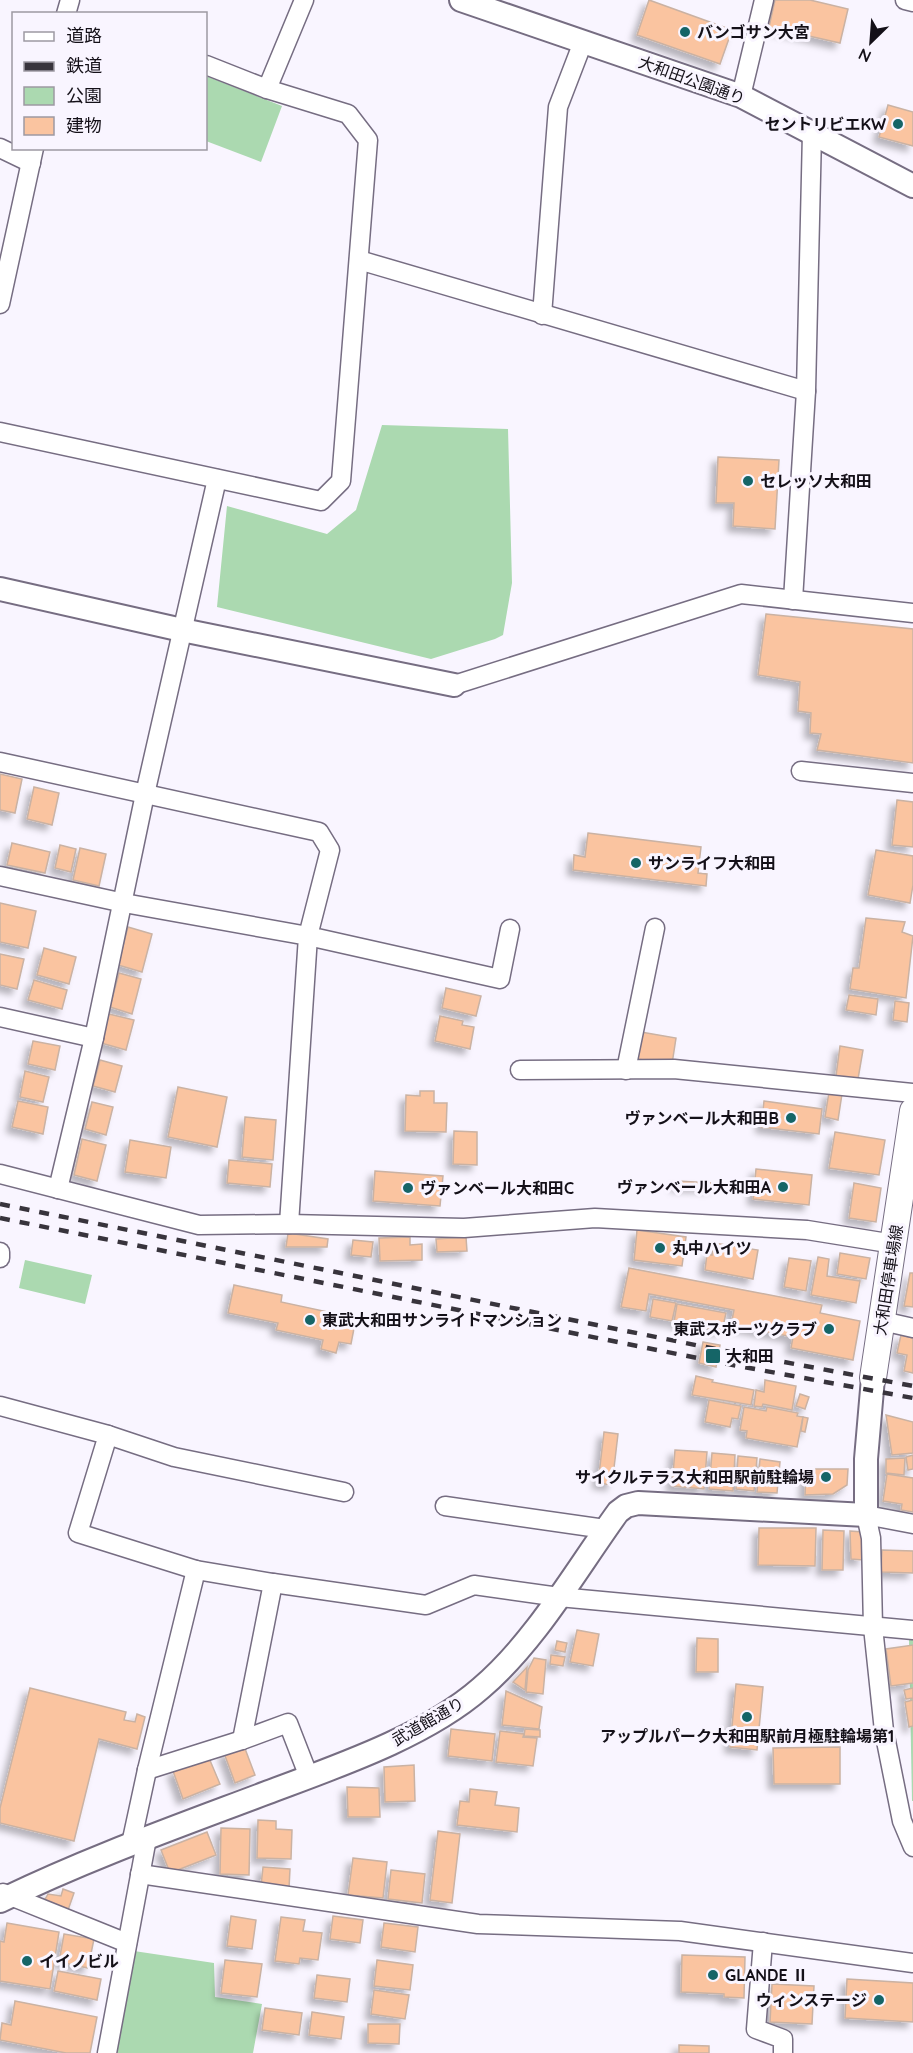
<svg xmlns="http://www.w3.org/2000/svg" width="913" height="2053" font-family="Quicksand,'Noto Sans JP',sans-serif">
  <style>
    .green { fill: #abd9b0 }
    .building { fill: #fac4a0; stroke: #cab2a3; stroke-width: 1.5; filter: url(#shadow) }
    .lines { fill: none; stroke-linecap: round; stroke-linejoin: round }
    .minor-casing { stroke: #766d82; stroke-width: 21 }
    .tertiary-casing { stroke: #766d82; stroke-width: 26 }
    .secondary-casing { stroke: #766d82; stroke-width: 28 }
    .minor { stroke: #fff; stroke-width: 18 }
    .tertiary { stroke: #fff; stroke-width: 22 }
    .secondary { stroke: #fff; stroke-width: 26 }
    .rail { stroke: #38343c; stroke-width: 4.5; stroke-dasharray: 10 10; stroke-linecap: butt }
    .poi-dot { fill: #156567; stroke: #f9f5ff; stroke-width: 2 }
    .labels { text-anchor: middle; stroke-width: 6; stroke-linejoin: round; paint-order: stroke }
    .poi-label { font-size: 16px; font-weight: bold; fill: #141018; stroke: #f9f5ff; text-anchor: start }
    .street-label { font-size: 16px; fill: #141018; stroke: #f9f5ff }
  </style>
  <defs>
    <filter id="shadow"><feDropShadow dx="-5.5" dy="5.5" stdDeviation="3" flood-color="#0004"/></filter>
  </defs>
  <rect width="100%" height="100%" fill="#f9f5ff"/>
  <g class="green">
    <path d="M206,76L282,106L261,162L206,141Z"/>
    <path d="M382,425L508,429L512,583L503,635L495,639L431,659L217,607L227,506L327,534L356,510Z"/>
    <path d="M25,1260L92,1275L85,1304L19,1288Z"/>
    <path d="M909,1640H913V1801H912Z"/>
    <path d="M134,1951L214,1963L215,1997L262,2004L253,2053H117Z"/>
  </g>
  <g class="building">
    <path d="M649,0L732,30L720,64L637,35Z"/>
    <path d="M775,0H810L848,9L840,43L769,27Z"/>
    <path d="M888,105L913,112V146L879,137Z"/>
    <path d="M718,457L779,460L775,529L733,526L734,503H716Z"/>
    <path d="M766,614L913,629V763L817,750L821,734L810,733L811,713L798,711L800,682L758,675Z"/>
    <path d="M0,774L22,779L15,813L0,810Z"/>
    <path d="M34,787L59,793L52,825L27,819Z"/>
    <path d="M897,800L913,802V847L892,845Z"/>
    <path d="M588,833L701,847L698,873L707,874L706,886L573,870L574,855L585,857Z"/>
    <path d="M12,843L50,852L45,873L7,865Z"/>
    <path d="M60,845L76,849L71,872L55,868Z"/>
    <path d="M80,848L106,854L99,886L73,880Z"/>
    <path d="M876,850L913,856V885L910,903L868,895Z"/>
    <path d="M0,903L36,911L28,948L0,942Z"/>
    <path d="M866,918L905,922L902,932L913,936L906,998L850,989L853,968H859Z"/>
    <path d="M128,927L152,934L142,972L118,965Z"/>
    <path d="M44,948L76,957L69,984L37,975Z"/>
    <path d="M0,954L24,959L17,989L0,985Z"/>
    <path d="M119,973L141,979L132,1014L110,1007Z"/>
    <path d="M34,980L67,990L62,1009L28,1000Z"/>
    <path d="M446,988L481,996L476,1016L442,1008Z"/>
    <path d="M849,995L878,999L876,1015L846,1010Z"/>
    <path d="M895,1001L909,1003L907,1022L893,1020Z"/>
    <path d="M109,1014L134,1020L126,1050L101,1043Z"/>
    <path d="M440,1016L463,1021L462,1025L474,1027L470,1049L435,1041Z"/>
    <path d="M641,1032L676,1038L672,1064L637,1059Z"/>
    <path d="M33,1041L60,1046L55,1070L28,1064Z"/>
    <path d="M840,1046L863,1050L858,1079L836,1076Z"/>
    <path d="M100,1060L122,1066L115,1092L93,1086Z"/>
    <path d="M25,1071L49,1077L43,1102L20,1097Z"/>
    <path d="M178,1087L227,1097L217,1147L168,1137Z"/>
    <path d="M420,1091H434V1103H447L446,1132L405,1131L406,1095L420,1096Z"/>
    <path d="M829,1092L842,1094L838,1120L825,1117Z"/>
    <path d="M18,1101L48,1107L43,1134L12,1127Z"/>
    <path d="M764,1101L822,1109L819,1134L761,1127Z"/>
    <path d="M92,1102L113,1107L106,1135L85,1129Z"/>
    <path d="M245,1117L276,1120L273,1160L242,1157Z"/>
    <path d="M454,1131L477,1132V1165L453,1164Z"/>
    <path d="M835,1132L885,1140L879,1175L829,1168Z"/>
    <path d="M82,1139L106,1145L97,1181L74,1175Z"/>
    <path d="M130,1140L171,1147L166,1178L125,1172Z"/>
    <path d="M229,1160L272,1164L270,1187L227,1183Z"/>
    <path d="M756,1169L812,1175L809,1205L753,1199Z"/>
    <path d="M375,1171L443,1176L440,1206L373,1201Z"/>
    <path d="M677,1181L713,1183V1187L676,1186Z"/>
    <path d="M854,1183L881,1188L876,1222L849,1218Z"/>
    <path d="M637,1230L686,1237L682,1266L634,1260Z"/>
    <path d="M288,1233L328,1239L327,1247H286Z"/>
    <path d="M410,1237V1245L422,1244V1260L380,1261L379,1238Z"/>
    <path d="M466,1237L467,1251L437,1252L436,1239Z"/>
    <path d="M353,1240L373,1242L371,1257L351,1255Z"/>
    <path d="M714,1243L758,1250L753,1279L705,1270L707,1254L712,1255Z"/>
    <path d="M840,1253L870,1258L866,1279L837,1274Z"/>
    <path d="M818,1257L829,1259L827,1276L860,1281L856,1303L811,1295Z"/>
    <path d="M789,1258L811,1261L806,1291L784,1287Z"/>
    <path d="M629,1268L822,1305L820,1313L860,1321L853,1360L791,1348L793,1337L731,1325L734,1310L649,1294L646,1311L621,1307Z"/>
    <path d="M910,1273H913V1307L904,1306Z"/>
    <path d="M234,1285L282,1295L281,1302L356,1318L351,1344L339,1342L336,1353L321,1349L323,1340L276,1330L278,1323L228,1313Z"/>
    <path d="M653,1299L676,1303L672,1321L650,1317Z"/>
    <path d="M677,1304L726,1313L722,1331L674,1322Z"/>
    <path d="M901,1335L913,1338V1373L904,1371L907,1355L897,1353Z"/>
    <path d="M703,1342L720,1345L716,1367L699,1363Z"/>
    <path d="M696,1376L713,1380L712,1382L754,1390L751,1405L692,1395Z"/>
    <path d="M765,1380L796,1386L792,1410L763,1404L762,1407L754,1406L756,1390L764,1392Z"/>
    <path d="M800,1394L809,1397L805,1409L796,1406Z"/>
    <path d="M709,1400L741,1406L738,1419L732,1418L730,1427L705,1422Z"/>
    <path d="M744,1407L766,1411L767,1407L798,1413L797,1416L803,1417L797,1447L746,1438L747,1431L740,1430Z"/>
    <path d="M886,1415L913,1422V1453L892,1455Z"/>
    <path d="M803,1417L808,1418L805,1432L801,1431Z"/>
    <path d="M604,1432L618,1434L612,1485L598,1483Z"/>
    <path d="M675,1450L707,1452L704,1489L672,1486Z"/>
    <path d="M712,1453L735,1455L733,1491L709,1489Z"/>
    <path d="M913,1455V1469L908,1470L906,1457Z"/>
    <path d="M738,1456L757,1458L754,1491L736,1489Z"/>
    <path d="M905,1458L904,1475L886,1473V1459Z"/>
    <path d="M760,1459L780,1462L777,1493L757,1492Z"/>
    <path d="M806,1469H848L847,1485L833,1494L805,1495Z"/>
    <path d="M887,1474L913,1478V1512L901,1510L902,1504L883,1501Z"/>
    <path d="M759,1528H816L815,1566L758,1565Z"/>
    <path d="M823,1530L844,1531L843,1570H822Z"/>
    <path d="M850,1531L863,1532V1560L851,1559Z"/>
    <path d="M882,1550L913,1551V1573L881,1572Z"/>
    <path d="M577,1630L599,1634L593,1666L570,1662Z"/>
    <path d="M697,1638L718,1639V1672H696Z"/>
    <path d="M557,1641L567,1643L565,1652L555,1650Z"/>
    <path d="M913,1645V1683L891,1686L886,1649Z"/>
    <path d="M551,1655L565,1657L563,1666L550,1664Z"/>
    <path d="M534,1658L546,1660L543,1694L526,1692L528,1670Z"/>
    <path d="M527,1667L525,1690L513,1682Z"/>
    <path d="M736,1684L763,1687L757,1750L730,1747Z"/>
    <path d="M30,1688L126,1712L124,1720L135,1722L137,1714L145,1717L137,1749L99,1739L74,1841L0,1823V1808Z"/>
    <path d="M913,1688V1698L906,1699L904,1690Z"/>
    <path d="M506,1691L542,1707L539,1729L502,1725Z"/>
    <path d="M913,1700V1726L909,1727L905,1702Z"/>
    <path d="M451,1729L495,1734L492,1761L448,1756Z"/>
    <path d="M525,1729L540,1730V1737L524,1736Z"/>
    <path d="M500,1731L524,1734L523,1737L537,1738L533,1766L496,1762Z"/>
    <path d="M244,1746L255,1775L235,1783L224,1753Z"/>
    <path d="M840,1747V1784H774L773,1748Z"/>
    <path d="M209,1758L220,1784L183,1799L173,1771Z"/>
    <path d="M414,1765L415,1801L385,1802L384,1767Z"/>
    <path d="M347,1787L379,1788L380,1817H348Z"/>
    <path d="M470,1789L497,1792L495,1805L519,1808L517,1832L457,1825L460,1801L469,1802Z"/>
    <path d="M258,1820L276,1821V1829L292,1830L291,1859L257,1858Z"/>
    <path d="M221,1828L250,1829L249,1875L220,1874Z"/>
    <path d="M438,1831L460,1834L452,1903L430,1900Z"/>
    <path d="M207,1832L216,1855L170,1873L161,1850Z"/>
    <path d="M353,1858L387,1862L383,1898L348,1895Z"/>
    <path d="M263,1867L290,1869L289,1888L261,1886Z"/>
    <path d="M391,1870L425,1874L422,1903L388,1899Z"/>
    <path d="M63,1889L74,1893L67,1913L43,1903L48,1894L61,1896Z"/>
    <path d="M231,1916L256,1920L252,1949L227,1946Z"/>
    <path d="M333,1916L363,1920L360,1943L330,1939Z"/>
    <path d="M281,1917L305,1920L303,1931L322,1933L318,1960L300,1958L299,1964L275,1961Z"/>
    <path d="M7,1923L59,1932L50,1989L0,1981V1941L4,1942Z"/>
    <path d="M384,1923L418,1927L415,1952L381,1947Z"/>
    <path d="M64,1934L94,1939L88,1968L59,1962Z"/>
    <path d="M682,1955L745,1957L744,1998L724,1997V1994L681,1992Z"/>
    <path d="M225,1960L262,1964L257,1997L221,1993Z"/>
    <path d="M377,1960L413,1965L410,1990L374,1986Z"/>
    <path d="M58,1971L101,1979L97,2000L54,1991Z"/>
    <path d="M317,1975L350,1979L347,2002L314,1998Z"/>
    <path d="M847,1979L913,1983V2022L845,2018Z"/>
    <path d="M772,1984L814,1986L812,2024L770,2022Z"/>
    <path d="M374,1990L409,1995L405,2019L371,2014Z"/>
    <path d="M15,2001L97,2017L90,2053H66L0,2040L2,2023L11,2025Z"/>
    <path d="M265,2008L302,2013L299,2035L262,2030Z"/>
    <path d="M312,2012L344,2017L341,2039L309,2035Z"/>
    <path d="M368,2024H400L399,2044L368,2043Z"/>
    <path d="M679,2045L709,2046V2053H679Z"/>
  </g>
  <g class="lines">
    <defs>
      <g id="minor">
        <path d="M905,0L913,2"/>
        <path d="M66,14L70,0"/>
        <path d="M267,89L304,0"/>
        <path d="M741,96L764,0"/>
        <path d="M0,148L31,163"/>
        <path d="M359,260L806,391"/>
        <path d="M0,304L34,148"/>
        <path d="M542,315L558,107L583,42"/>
        <path d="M0,432L321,501L341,481L368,140L348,114L267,89L206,65"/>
        <path d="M793,600L806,391L812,133"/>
        <path d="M454,685L741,594L913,613"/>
        <path d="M0,762L319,832L330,850L308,936L500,979L510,929"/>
        <path d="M801,771L913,783"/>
        <path d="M0,876L124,903L308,936L289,1224"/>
        <path d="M0,1017L94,1038"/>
        <path d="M520,1070L674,1069L913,1093"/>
        <path d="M626,1070L655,928"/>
        <path d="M0,1174L199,1225L289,1224L464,1228L595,1218L807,1230L894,1244"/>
        <path d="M58,1189L94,1038L145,794L217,479"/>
        <path d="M0,1252V1258"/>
        <path d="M882,1321L913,1328"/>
        <path d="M0,1406L108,1435L78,1533L196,1570L273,1583L426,1605L474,1585L559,1597L913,1630"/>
        <path d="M108,1435L174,1457L344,1492"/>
        <path d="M445,1506L605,1529"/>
        <path d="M913,1524L866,1515L871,1538L873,1627L884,1731L902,1821L913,1847"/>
        <path d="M242,1740L273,1583"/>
        <path d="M147,1770L242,1740L288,1723L309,1777"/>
        <path d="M131,1844L147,1770L196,1570"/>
        <path d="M140,1874L478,1924L680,1931L913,1963"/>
        <path d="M3,1893L127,1943"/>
        <path d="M763,1942L756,2029L783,2039V2053"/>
        <path d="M107,2053L147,1838"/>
      </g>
      <g id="tertiary">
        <path d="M461,0L741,96L913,186"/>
        <path d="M0,589L182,630L454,685"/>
        <path d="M0,1901C86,1859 176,1827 266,1793C335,1767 425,1737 481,1688C536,1641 576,1570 618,1512L626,1506L638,1503L866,1515V1459L873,1378"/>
      </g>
      <path id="secondary" d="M873,1378L913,1111"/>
    </defs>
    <use href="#minor" class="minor-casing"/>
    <use href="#tertiary" class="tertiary-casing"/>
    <use href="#secondary" class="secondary-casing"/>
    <use href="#minor" class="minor"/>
    <use href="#tertiary" class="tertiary"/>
    <use href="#secondary" class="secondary"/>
    <g class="rail">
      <path d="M0,1204L725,1351L913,1386"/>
      <path d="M0,1218L722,1363L913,1398"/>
    </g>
  </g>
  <g class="poi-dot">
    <circle cx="685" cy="32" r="6"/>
    <circle cx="898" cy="124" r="6"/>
    <circle cx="748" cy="481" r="6"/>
    <circle cx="636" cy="863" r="6"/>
    <circle cx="791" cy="1118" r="6"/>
    <circle cx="783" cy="1187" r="6"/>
    <circle cx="408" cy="1188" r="6"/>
    <circle cx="660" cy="1248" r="6"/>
    <circle cx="310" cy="1320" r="6"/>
    <circle cx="829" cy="1329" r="6"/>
    <rect x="705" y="1348" width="16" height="16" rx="3"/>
    <circle cx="826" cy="1477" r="6"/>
    <circle cx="747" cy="1717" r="6"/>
    <circle cx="27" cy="1961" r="6"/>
    <circle cx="713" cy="1975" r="6"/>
    <circle cx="879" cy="2000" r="6"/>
  </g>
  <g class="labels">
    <g class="poi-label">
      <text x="697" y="38">バンゴサン大宮</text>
      <text x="886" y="130" text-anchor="end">セントリビエKW</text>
      <text x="760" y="487">セレッソ大和田</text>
      <text x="648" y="869">サンライフ大和田</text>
      <text x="779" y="1124" text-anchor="end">ヴァンベール大和田B</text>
      <text x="771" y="1193" text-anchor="end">ヴァンベール大和田A</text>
      <text x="420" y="1194">ヴァンベール大和田C</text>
      <text x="672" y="1254">丸中ハイツ</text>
      <text x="322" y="1326">東武大和田サンライトマンション</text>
      <text x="817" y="1335" text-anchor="end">東武スポーツクラブ</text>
      <text x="726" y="1362">大和田</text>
      <text x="814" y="1483" text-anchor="end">サイクルテラス大和田駅前駐輪場</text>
      <text x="747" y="1742" text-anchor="middle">アップルパーク大和田駅前月極駐輪場第1</text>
      <text x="39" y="1967">イイノビル</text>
      <text x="725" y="1981">GLANDE Ⅱ</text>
      <text x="867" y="2006" text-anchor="end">ウィンステージ</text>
    </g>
    <g class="street-label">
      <text transform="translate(692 80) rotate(20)" y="6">大和田公園通り</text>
      <text transform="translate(888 1280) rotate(-81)" y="6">大和田停車場線</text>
      <text transform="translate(428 1721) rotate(-30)" y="6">武道館通り</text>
    </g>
  </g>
  <rect x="12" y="12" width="195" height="138" fill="#f9f5ff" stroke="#9d99a3" stroke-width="1.5"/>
  <rect x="24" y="32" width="30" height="9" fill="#ffffff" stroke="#9d99a3" stroke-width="1.5"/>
  <text x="66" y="42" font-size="18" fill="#141018">道路</text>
  <rect x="24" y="62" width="30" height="9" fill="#38343c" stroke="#9d99a3" stroke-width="1.5"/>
  <text x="66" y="72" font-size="18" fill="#141018">鉄道</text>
  <rect x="24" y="87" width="30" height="18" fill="#abd9b0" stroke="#9d99a3" stroke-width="1.5"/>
  <text x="66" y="102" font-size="18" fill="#141018">公園</text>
  <rect x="24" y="117" width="30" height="18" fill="#fac4a0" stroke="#9d99a3" stroke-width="1.5"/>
  <text x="66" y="132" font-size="18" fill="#141018">建物</text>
  <g transform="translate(871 42) rotate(205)" stroke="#f9f5ff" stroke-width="4.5" paint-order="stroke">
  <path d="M0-4.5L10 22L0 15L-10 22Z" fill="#141018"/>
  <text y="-9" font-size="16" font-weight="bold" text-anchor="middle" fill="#141018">N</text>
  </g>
</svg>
